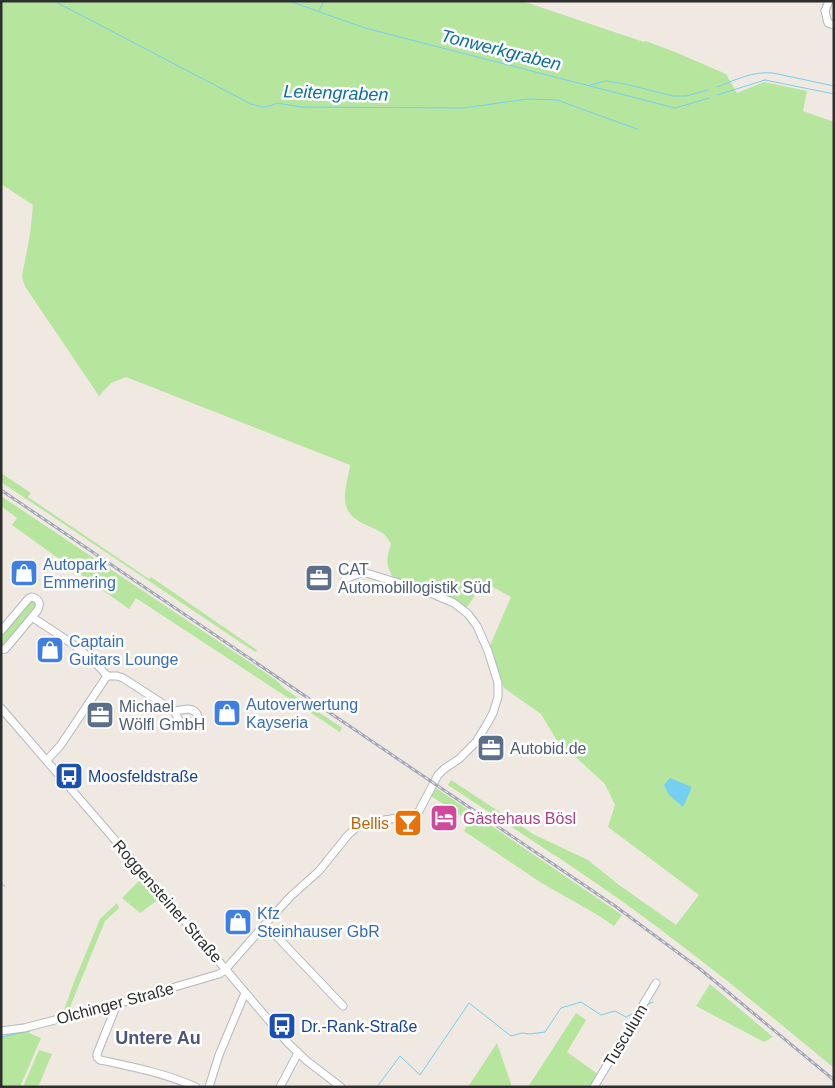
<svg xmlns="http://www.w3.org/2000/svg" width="835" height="1088" font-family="Helvetica,sans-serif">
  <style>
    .green { fill: #b6e59e }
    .water { fill: #75cff0 }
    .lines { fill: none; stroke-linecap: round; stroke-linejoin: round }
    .stream { stroke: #75cff0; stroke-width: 1 }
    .minor-casing { stroke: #b4b7c1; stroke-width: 9 }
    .minor { stroke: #fff; stroke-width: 7 }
    .rail-casing { stroke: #a3a6b8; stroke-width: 3 }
    .rail { stroke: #fff; stroke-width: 1; stroke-dasharray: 4; stroke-linecap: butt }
    .labels { text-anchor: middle; stroke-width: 5; stroke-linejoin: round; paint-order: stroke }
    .shop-label { font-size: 16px; fill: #366cbe; stroke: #fff; text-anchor: start }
    .service-label { font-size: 16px; fill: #4e5e75; stroke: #fff; text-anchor: start }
    .transit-label { font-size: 16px; fill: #164399; stroke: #fff; text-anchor: start }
    .hotel-label { font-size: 16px; fill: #b23c85; stroke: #fff; text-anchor: start }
    .food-label { font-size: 16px; fill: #c56008; stroke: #fff; text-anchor: end }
    .street-label { font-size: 16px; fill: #2e2e2e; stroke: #fff }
    .water-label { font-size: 18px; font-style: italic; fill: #0d6fa3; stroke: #fff }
    .neighbourhood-label { font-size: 18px; font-weight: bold; fill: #4d5680; stroke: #fff }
  </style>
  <rect width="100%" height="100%" fill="#efe9e1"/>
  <g class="green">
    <path d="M1,1H522L644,42L646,41L675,52L726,74L737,93L764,82L807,91L803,111L834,122V1068C764,1010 693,952 619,899C563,860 505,823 448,785L451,780L533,834L588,860L619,885L676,925L699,895L608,827L615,805L605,784L556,739L541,714L504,688L489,648L511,597L484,582L467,607L392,576C385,562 387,558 391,544C389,541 387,537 384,534C368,523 344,522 345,496C345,486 349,475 350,465L126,377L111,383L99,396L26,288L23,281L22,276L30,235L33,205L1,184Z"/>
    <path d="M1,473L31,493L28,497L149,579L151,577L257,650L256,652L243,644L1,482Z"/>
    <path d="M1,496L276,680L285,689L342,728L340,732L136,598L129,609L12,525L17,518L1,506Z"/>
    <path d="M32,600L35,601L36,604L35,606L5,645L1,646V637Z"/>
    <path d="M436,788L622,915L614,926L596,914L540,882L464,831L469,821L431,796Z"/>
    <path d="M142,878L160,898L140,913L122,898Z"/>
    <path d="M117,903L119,908L105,921L72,1002L69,1014L62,1016L74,982L100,919Z"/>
    <path d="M710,984L773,1037L764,1042L696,1006Z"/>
    <path d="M576,1013L586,1020L567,1052L599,1075L592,1087H528Z"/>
    <path d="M31,1029L29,1033L41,1038L20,1087H1V1037Z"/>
    <path d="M497,1043L512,1087H468Z"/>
    <path d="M39,1050L52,1054L38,1087H23Z"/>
  </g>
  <path class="water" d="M670,778L692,787L683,807L669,795L664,785Z"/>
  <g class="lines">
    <g class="stream">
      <path d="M54,1L251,104L262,107L270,106L277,103L301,107L463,108L528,99L557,100L637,129"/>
      <path d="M289,1L365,28L675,108L709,98"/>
      <path d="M319,11L324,1"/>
      <path d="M590,85L606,81L625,84L673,96H686L708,90"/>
      <path d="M717,87C735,80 753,71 773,73L834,86"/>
      <path d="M717,95L765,80L834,94"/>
      <path d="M1,884L5,886"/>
      <path d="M648,1004L653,1002"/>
      <path d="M1,1037L30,1031"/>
      <path d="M377,1087L400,1056L420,1075L469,1003L511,1036L522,1033L530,1034L545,1032L561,1008L581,1002L601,1015L615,1011L626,1017L634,1013"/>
    </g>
    <defs>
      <g id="minor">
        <path d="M829,1L825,11L828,23L834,25"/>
        <path d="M32,617C58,635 88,651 107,676"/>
        <path d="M1,631L29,598L32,597C40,599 41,605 37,611L7,647L5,649L1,650"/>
        <path d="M1,708L166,899L288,1043L307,1061L341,1087"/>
        <path d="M188,709C197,710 201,717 196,725C183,732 179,720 174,711Z"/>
        <path d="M47,760L60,746L107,676H117L123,678L174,711"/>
        <path d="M265,924L343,1006"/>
        <path d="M117,1004L97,1054V1057L100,1060C133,1067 164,1073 196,1087"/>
        <path d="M1,1031L24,1028L117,1004L219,974L224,971L268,921L291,896L319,871L348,835L357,827L365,823L404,817L413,815L419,811L438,775L444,769L459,759L476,742L487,724L493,713L498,697V683L488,651L477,626L468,614L454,603L428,592L363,572L345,579"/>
        <path d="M209,1087L219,1055L245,993"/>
        <path d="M280,1087L298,1053"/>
        <path d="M594,1087L656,983"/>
      </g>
    </defs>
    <use href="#minor" class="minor-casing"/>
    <use href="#minor" class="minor"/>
    <defs>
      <path id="rail" d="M1,490L615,906L700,969L834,1080"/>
    </defs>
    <use href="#rail" class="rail-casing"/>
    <use href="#rail" class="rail"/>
  </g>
  <defs>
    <symbol id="shop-square" viewBox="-11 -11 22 22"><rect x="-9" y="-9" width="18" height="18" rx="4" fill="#3f7fe0" stroke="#fff"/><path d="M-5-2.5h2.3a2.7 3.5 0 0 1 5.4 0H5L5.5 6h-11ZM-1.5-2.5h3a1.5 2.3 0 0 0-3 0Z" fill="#fff"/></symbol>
    <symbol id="office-square" viewBox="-11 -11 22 22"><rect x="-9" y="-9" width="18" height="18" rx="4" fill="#5c6f8a" stroke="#fff"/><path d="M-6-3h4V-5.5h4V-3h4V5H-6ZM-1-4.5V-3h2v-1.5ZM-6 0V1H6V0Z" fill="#fff"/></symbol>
    <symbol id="bus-square" viewBox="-11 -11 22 22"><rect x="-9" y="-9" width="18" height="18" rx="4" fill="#1a4fb4" stroke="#fff"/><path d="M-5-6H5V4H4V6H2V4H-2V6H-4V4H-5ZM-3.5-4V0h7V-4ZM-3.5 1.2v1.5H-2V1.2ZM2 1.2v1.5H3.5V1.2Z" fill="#fff"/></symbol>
    <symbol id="hotel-square" viewBox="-11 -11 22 22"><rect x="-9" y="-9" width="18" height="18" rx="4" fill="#d1479c" stroke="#fff"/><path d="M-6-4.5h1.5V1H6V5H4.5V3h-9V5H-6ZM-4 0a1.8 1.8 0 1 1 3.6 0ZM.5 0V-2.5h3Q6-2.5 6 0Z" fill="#fff"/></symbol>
    <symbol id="bar-square" viewBox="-11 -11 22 22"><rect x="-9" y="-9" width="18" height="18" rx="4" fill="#e8710a" stroke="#fff"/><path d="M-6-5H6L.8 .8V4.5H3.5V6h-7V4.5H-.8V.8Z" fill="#fff"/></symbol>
  </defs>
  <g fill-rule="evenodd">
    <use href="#shop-square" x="8" y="557" width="32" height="32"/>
    <use href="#office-square" x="303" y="562" width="32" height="32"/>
    <use href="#shop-square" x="34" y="634" width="32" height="32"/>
    <use href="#shop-square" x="211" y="697" width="32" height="32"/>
    <use href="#office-square" x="84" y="699" width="32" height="32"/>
    <use href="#office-square" x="475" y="732" width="32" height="32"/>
    <use href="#bus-square" x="53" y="760" width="32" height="32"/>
    <use href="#hotel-square" x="428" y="802" width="32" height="32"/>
    <use href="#bar-square" x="392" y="807" width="32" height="32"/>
    <use href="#shop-square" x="222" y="906" width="32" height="32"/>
    <use href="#bus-square" x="266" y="1010" width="32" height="32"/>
  </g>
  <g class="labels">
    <g class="shop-label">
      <text x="43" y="570">Autopark<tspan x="43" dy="18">Emmering</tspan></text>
      <text x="69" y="647">Captain<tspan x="69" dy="18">Guitars Lounge</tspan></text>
      <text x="246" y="710">Autoverwertung<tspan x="246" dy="18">Kayseria</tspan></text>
      <text x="257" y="919">Kfz<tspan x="257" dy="18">Steinhauser GbR</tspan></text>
    </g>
    <g class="service-label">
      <text x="338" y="575">CAT<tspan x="338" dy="18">Automobillogistik Süd</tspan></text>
      <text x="119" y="712">Michael<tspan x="119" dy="18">Wölfl GmbH</tspan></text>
      <text x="510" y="754">Autobid.de</text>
    </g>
    <g class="transit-label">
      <text x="88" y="782">Moosfeldstraße</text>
      <text x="301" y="1032">Dr.-Rank-Straße</text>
    </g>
    <g class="hotel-label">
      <text x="463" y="824">Gästehaus Bösl</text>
    </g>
    <g class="food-label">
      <text x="389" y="829">Bellis</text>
    </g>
    <g class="street-label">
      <text transform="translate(168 901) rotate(49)" y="6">Roggensteiner Straße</text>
      <text transform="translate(115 1003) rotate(-15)" y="6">Olchinger Straße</text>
      <text transform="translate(625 1035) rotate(-59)" y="6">Tusculum</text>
    </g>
    <g class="water-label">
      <text transform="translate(501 50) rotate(14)" y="6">Tonwerkgraben</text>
      <text transform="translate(336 93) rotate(2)" y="6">Leitengraben</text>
    </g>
    <g class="neighbourhood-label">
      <text x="158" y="1044">Untere Au</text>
    </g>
  </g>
  <rect width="835" height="1088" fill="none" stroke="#2e2e2e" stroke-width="5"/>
</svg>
